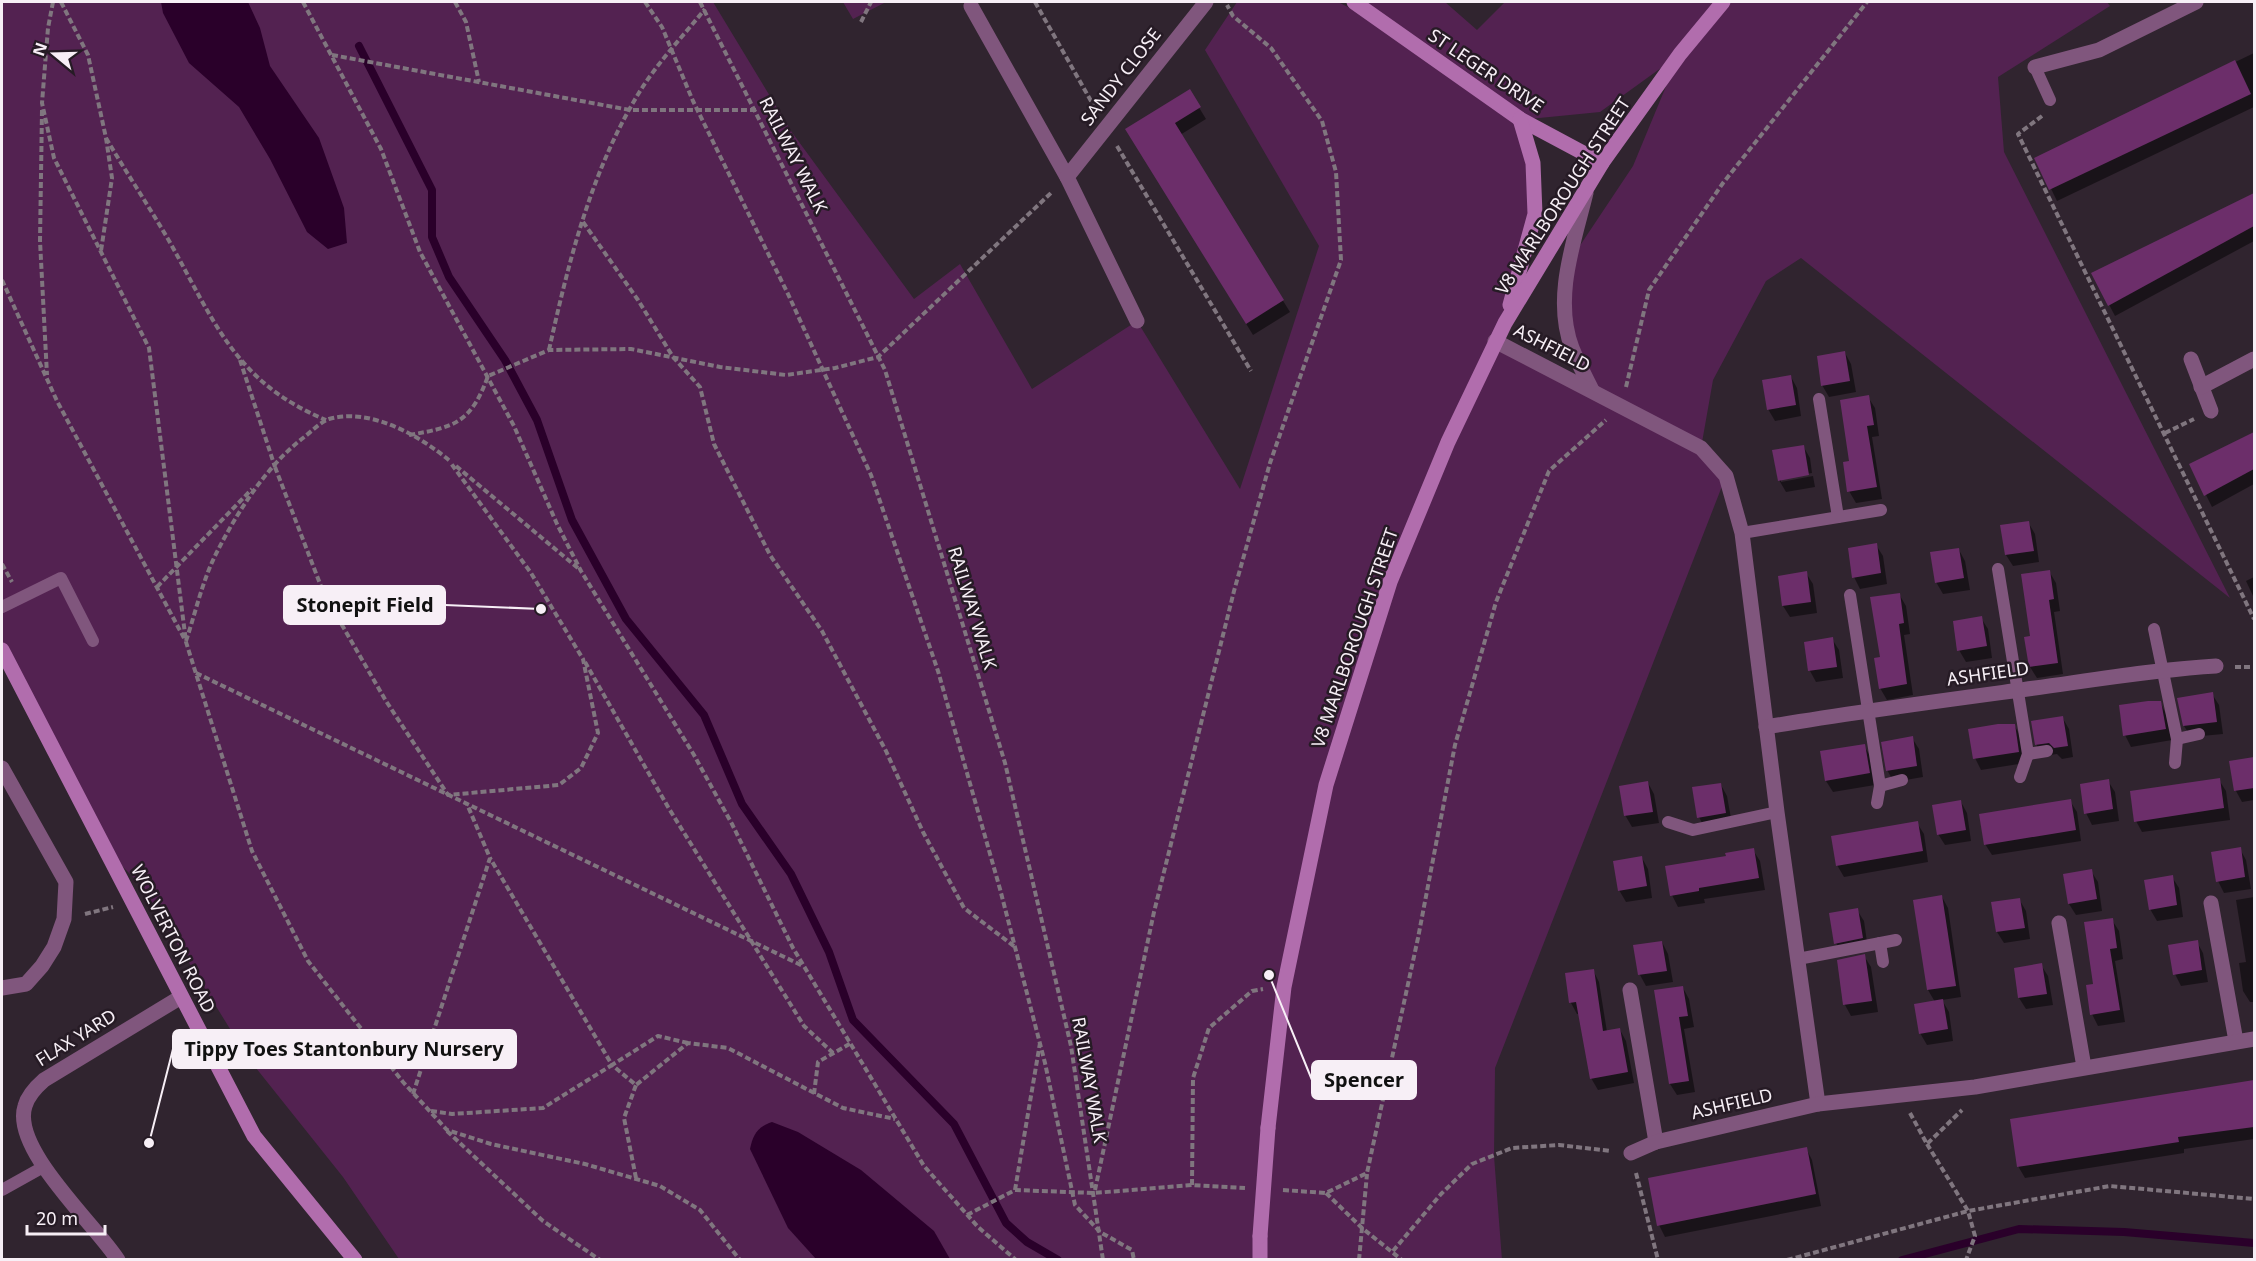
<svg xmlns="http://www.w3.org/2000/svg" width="2256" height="1261" font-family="'Noto Sans',sans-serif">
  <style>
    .green { fill: #532251; fill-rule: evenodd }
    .water { fill: #2a002a }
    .shadow { fill: #0007 }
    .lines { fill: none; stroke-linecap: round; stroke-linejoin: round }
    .stream { stroke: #2a002a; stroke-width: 8 }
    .building { fill: #6c2e6a }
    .path { stroke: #80767f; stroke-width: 4; stroke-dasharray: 6 3; stroke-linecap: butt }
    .lane { stroke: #80567d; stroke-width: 12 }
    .street { stroke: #80567d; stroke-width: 15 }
    .secondary { stroke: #b16dad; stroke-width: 15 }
    .secondary-bridge { stroke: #b16dad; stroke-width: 15 }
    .labels { text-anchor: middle; stroke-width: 5; stroke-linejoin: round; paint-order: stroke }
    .street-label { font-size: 18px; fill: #f7eff6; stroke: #261b25 }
    .leader { fill: none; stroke: #f7eff6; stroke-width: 2 }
    .callout-dot { fill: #f7eff6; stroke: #261b25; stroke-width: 2 }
    .callout { fill: #f7eff6; stroke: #f7eff6; stroke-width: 2 }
    .callout-label { font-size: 20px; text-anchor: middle; font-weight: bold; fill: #111 }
  </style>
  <rect width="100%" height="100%" fill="#30242f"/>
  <g class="green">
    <path d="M2,2H713L791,131L914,299L960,264L1032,389L1137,321L1240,489L1319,246L1205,50L1237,2H1338L1381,24L1361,2H1445L1477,30L1505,2H2107L2110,6L1998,77L2004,152L2230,598L1801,258L1766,281L1713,380L1701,448L1726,476L1495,1068L1494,1156L1502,1260L399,1259L343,1177L248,1058L141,885L104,848L2,650ZM1679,55L1633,166L1567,265L1571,346L1591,390L1495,341L1535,214L1520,120L1600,112Z"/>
    <path d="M843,2H886L853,19Z"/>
  </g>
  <g class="water">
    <path d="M161,2H248L260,28L270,66L319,138L344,208L347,243L328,249L307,232L270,159L239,107L189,63L163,13Z"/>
    <path d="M772,1122L798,1132L861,1170L934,1231L950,1259H816L788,1228L750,1149C753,1135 757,1127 772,1122Z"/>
  </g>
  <g class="shadow">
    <path d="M2254,53V107L2057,201L2036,158Z"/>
    <path d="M1189,91L1206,119L1180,135L1290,312L1253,335L1134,141Z"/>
    <path d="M2254,195V241L2115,316L2093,274Z"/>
    <path d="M1845,353L1851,364L1856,392L1829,397L1822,385Z"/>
    <path d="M1791,377L1797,388L1801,416L1775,421L1768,409Z"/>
    <path d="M1868,397L1875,408L1879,436L1872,437L1882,499L1856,503L1849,491L1851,462Z"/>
    <path d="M2254,434V484L2212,507L2191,465Z"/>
    <path d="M1803,446L1810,458L1812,473L1781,478V482L1813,476L1815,487L1786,492L1779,480Z"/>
    <path d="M2028,522L2035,534L2039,562L2013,566L2006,555Z"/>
    <path d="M1876,545L1883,556L1887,584L1860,589L1854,577Z"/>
    <path d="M1959,550L1965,561L1970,590L1943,594L1936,582Z"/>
    <path d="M2049,571L2056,583L2060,611L2054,612L2063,674L2037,678L2030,667L2026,639L2032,638Z"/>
    <path d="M1806,573L1813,584L1817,613L1790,617L1783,606Z"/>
    <path d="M2254,577V598L2246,581Z"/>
    <path d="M1899,594L1906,606L1910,634L1904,635L1913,695L1887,700L1880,688L1882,659Z"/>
    <path d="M1981,618L1988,629L1992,658L1966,662L1959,650Z"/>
    <path d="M1832,639L1839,650L1843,678L1816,682L1810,671L1805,643Z"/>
    <path d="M2212,694L2219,705L2223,734L2191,737L2184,726Z"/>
    <path d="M2160,702L2166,714L2172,740L2131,747L2125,735Z"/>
    <path d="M2062,717L2069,729L2073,757L2062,759L2057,754L2043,756L2036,744Z"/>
    <path d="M2014,725L2021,737L2025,763L1981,770L1975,758Z"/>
    <path d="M1912,738L1919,749L1923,777L1894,782L1887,770Z"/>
    <path d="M1864,746L1871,757L1875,785L1833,792L1826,781Z"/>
    <path d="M2254,758V800L2242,802L2236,791L2231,762Z"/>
    <path d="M2219,780L2226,791L2230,820L2142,832L2136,821Z"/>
    <path d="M2108,781L2115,792L2119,821L2092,825L2086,813Z"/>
    <path d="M1648,783L1654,794L1659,823L1632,827L1625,815Z"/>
    <path d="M1721,785L1727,796L1732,824L1705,829L1699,817Z"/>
    <path d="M2070,801L2077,812L2081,841L1992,855L1985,844Z"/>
    <path d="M1961,802L1967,813L1971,841L1945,845L1938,834Z"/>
    <path d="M1917,823L1924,834L1928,862L1844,877L1837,865Z"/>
    <path d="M2240,849L2246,860L2251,889L2224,893L2218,881Z"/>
    <path d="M1753,850L1760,861L1765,890L1704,899L1705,903L1678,907L1672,895L1728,857Z"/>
    <path d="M1642,858L1648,869L1652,898L1626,902L1619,890Z"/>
    <path d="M2091,871L2098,882L2102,911L2076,915L2069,904Z"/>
    <path d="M2172,877L2179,888L2183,917L2157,921L2150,909Z"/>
    <path d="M1942,897L1948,908L1961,997L1942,1000L1949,1012L1953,1041L1927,1045L1920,1033L1935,1002L1928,990Z"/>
    <path d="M2254,897V1002H2250L2243,991L2239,963L2246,962L2236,900Z"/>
    <path d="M2019,899L2026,911L2030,939L2004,943L1997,932L1993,903Z"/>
    <path d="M1857,910L1864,921L1868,949L1842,954L1836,943Z"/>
    <path d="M2112,920L2119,931L2123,959L2115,961L2125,1022L2098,1026L2092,1014L2095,985Z"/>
    <path d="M1662,942L1668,954L1673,982L1646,986L1640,975L1635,946Z"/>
    <path d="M2197,942L2203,953L2208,982L2181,986L2175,974Z"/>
    <path d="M1864,956L1871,967L1878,1012L1851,1016L1845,1005L1838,961Z"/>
    <path d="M2041,965L2048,976L2053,1005L2026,1009L2019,998Z"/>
    <path d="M1593,970L1599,982L1607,1032L1620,1030L1626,1041L1634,1083L1598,1090L1591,1078L1580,1014H1577L1571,1003L1566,974Z"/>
    <path d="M1683,988L1689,999L1694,1027L1684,1029L1695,1092L1677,1095L1670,1084Z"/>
    <path d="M2254,1082V1139L2184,1149V1153L2025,1178L2018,1166L2184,1091Z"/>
    <path d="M1806,1148L1812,1160L1821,1206L1665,1237L1659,1225Z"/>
  </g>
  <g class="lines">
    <g class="stream">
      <path d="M359,46L432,190V237L449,277L505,360L537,420L572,520L626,619L704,715L742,804L791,874L829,952L853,1020L954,1124L1006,1223L1027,1242L1058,1260"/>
      <path d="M1902,1260L2019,1229L2124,1232L2254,1243"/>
    </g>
  </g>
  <g class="building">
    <path d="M2235,60L2251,94L2049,190L2034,158Z"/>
    <path d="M1190,89L1201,107L1175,123L1284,300L1246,324L1125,129Z"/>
    <path d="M2254,193V226L2108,306L2091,273Z"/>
    <path d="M1845,351L1850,381L1821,386L1817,356Z"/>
    <path d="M1791,375L1796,405L1767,410L1762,380Z"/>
    <path d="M1869,395L1874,425L1867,426L1877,487L1847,492L1843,462L1849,461L1840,400Z"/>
    <path d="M2254,432V469L2204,496L2189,464Z"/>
    <path d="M1804,445L1809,475L1778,481L1772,450Z"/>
    <path d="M2029,521L2034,551L2005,555L2000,525Z"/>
    <path d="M1877,543L1881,573L1852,578L1848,548Z"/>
    <path d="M1959,548L1964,578L1935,583L1930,552Z"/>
    <path d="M2050,570L2054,599L2049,600L2058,663L2029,667L2024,637L2030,636L2021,574Z"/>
    <path d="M1807,571L1811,602L1782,606L1778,576Z"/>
    <path d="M1900,593L1904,623L1899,624L1907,684L1879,689L1874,658L1880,657L1870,597Z"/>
    <path d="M1982,616L1987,646L1957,651L1953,621Z"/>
    <path d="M1833,637L1837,667L1808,671L1804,642Z"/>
    <path d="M2213,692L2217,722L2183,726L2177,698Z"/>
    <path d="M2148,701H2161L2166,729L2123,736L2119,705Z"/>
    <path d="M2063,716L2068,746L2054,748L2049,743L2035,745L2031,721Z"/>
    <path d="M1998,724H2015L2019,752L1973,759L1968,729Z"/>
    <path d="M1913,736L1917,766L1886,771L1881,742Z"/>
    <path d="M1865,744L1870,773L1825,781L1820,751Z"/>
    <path d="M2254,757V788L2234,791L2229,761Z"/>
    <path d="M2220,778L2224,808L2134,822L2130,791Z"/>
    <path d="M2109,779L2113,809L2084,814L2080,784Z"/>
    <path d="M1648,781L1653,812L1624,816L1619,786Z"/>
    <path d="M1721,783L1726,813L1697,818L1692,787Z"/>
    <path d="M2071,799L2076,830L1984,845L1979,814Z"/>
    <path d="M1961,800L1966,830L1937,835L1932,805Z"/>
    <path d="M1918,821L1923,851L1836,866L1831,836Z"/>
    <path d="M2241,847L2245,877L2216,882L2211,852Z"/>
    <path d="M1754,848L1759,878L1699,888V891L1670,896L1665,866L1726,856L1725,853Z"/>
    <path d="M1642,856L1647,886L1618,891L1613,861Z"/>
    <path d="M2092,869L2097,899L2068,904L2063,874Z"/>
    <path d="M2173,875L2177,905L2149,910L2144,880Z"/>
    <path d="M1942,895L1956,986L1927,990L1913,900Z"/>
    <path d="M2020,898L2025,928L1996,932L1991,902Z"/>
    <path d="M1858,908L1863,938L1834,944L1829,913Z"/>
    <path d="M2113,918L2117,948L2110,949L2120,1010L2090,1015L2086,985L2093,984L2084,922Z"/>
    <path d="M2198,940L2202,970L2173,975L2168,945Z"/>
    <path d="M1662,941L1667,971L1638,975L1633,945Z"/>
    <path d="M1865,954L1872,1001L1843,1005L1837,960Z"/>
    <path d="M2042,963L2047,994L2018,998L2014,968Z"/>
    <path d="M1594,969L1603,1031L1620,1028L1628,1072L1590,1079L1576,1002L1569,1003L1565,973Z"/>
    <path d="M1683,986L1688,1016L1679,1017L1689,1081L1669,1084L1654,990Z"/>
    <path d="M1943,999L1948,1029L1919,1034L1914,1004Z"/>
    <path d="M2254,1080V1127L2178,1137L2179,1142L2017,1167L2010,1119Z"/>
    <path d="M1807,1147L1816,1194L1657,1226L1648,1178Z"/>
  </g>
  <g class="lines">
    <g class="path">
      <path d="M53,2L48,28L42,103L54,158L149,348L186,642L252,851L308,961L403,1082L447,1130L491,1144L585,1164L660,1186L700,1210L740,1260"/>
      <path d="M61,2L88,55L106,138L112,178L101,251"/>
      <path d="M303,2L381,149L420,252L514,426L557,524L581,571L694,755L732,824L793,948L924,1166L978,1227L1016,1260"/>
      <path d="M455,2L466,22L479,82"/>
      <path d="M645,2L662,27L693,101L788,294L871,475L938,671L1000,889L1045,1063L1075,1205L1100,1232L1132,1250L1134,1260"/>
      <path d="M700,2L885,370L1005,763L1071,1046L1103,1260"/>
      <path d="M1035,2L1095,108"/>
      <path d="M861,22L871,2"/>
      <path d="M332,55L630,110H756"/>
      <path d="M42,110L40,241L47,375"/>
      <path d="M2042,116L2018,134L2254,619"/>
      <path d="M106,138C126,172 148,205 168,239C214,320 234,382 326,420"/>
      <path d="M1117,146L1251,371"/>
      <path d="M583,222L638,300L673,357L700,387L714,444L770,555L822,631L886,751L923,832L964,908L1015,947"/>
      <path d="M2,280L57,401L184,638"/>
      <path d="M549,350C569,260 592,167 642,88C660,60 684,35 705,9"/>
      <path d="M240,360L275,467"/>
      <path d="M1626,387L1649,290L1723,183L1867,2"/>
      <path d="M2165,433L2194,419"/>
      <path d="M409,435C455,427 471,423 488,376L549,350L631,349L720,367L786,375L835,368L878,357L1052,192"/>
      <path d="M456,466L579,569"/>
      <path d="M275,467L324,594L386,701L448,795L559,785L581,768L598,733L583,659L531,573L450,462"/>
      <path d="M2,564L12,582"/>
      <path d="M157,587L252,489"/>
      <path d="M186,641C196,611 203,578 218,550C239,509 267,466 303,438C311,432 320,422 329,419C370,407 420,436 450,461"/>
      <path d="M585,662L668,807L804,1026L833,1053"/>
      <path d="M2235,667H2254"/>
      <path d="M196,673L803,966"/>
      <path d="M85,914L113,907"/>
      <path d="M688,1043L658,1036L612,1065L636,1085L688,1043L728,1048L843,1108L895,1119"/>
      <path d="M413,1094L490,858L467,804"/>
      <path d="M814,1094L818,1062L851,1043"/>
      <path d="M431,1111L452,1114L543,1108L612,1065L490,858"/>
      <path d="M1910,1113L1927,1144L1962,1110"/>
      <path d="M447,1131L543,1221L600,1260"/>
      <path d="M1927,1144L1968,1211L1975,1236L1966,1260"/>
      <path d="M1636,1173L1658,1260"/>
      <path d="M636,1178L624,1118L636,1085"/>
      <path d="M1192,1185L1193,1078L1209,1028L1252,991L1263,989"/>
      <path d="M1015,1190L1040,1043"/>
      <path d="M1095,1190L1154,912L1234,591L1270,463L1341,260L1336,172L1322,121L1271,48L1233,16L1227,5"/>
      <path d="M1283,1190L1326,1193L1367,1173L1418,938L1455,745L1496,602L1549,471L1606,420"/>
      <path d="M1326,1193L1362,1228L1402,1260"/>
      <path d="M967,1215L1015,1190L1094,1193L1192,1185L1245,1188"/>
      <path d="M1393,1251L1441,1194L1472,1164L1512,1148L1559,1145L1611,1151"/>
      <path d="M1359,1260L1367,1174"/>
      <path d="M1787,1260L1968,1211L2110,1186L2254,1199"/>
    </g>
    <g class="lane">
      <path d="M2035,67L2050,100"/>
      <path d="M1819,399L1838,517"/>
      <path d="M1742,533L1881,510"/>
      <path d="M1998,569L2028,754L2020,777"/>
      <path d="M1850,595L1880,786L1877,803"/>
      <path d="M2,607L61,578L93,641"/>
      <path d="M2154,629L2177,739L2175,763"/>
      <path d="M2177,739L2199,734"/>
      <path d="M2028,754L2047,751"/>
      <path d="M1880,786L1902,780"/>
      <path d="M1668,822L1693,830L1777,812"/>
      <path d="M1880,943L1883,962"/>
      <path d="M1798,959L1896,940"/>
      <path d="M2,1190L45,1166"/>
    </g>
    <g class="street">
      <path d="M971,6L1067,177"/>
      <path d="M2035,67L2099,50L2196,2"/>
      <path d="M1586,193C1574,242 1553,298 1572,348C1578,363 1585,376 1592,390"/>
      <path d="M1137,321L1067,177L1206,2"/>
      <path d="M1495,341L1701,448L1726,476L1742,533L1777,812L1818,1104"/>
      <path d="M2191,359L2211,411"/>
      <path d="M2201,387L2254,359"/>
      <path d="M1766,727C1848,713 1931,702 2013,691C2082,682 2148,670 2216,666"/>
      <path d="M2,768L66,882L64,919L54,947L42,966L26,984L2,988"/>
      <path d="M2211,903L2236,1041"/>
      <path d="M2059,923L2084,1067"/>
      <path d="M1630,990L1656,1142"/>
      <path d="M1631,1153L1656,1142L1818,1104L1975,1087L2254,1039"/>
      <path d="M118,1260C96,1225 11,1149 25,1106C28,1095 36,1087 44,1080L181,997"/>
    </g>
    <g class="secondary">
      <path d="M1354,2L1520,119L1602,163"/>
      <path d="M1510,305L1535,214L1533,163L1520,119"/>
      <path d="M2,650L254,1136L355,1260"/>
      <path d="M1268,1128L1284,987L1326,785L1390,582L1448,442L1505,323L1602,163L1680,54L1723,2"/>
      <path d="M1260,1260V1236"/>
    </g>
    <path class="secondary-bridge" d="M1260,1236L1268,1128"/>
  </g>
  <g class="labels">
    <g class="street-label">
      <text transform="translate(1486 71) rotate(34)" y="6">ST LEGER DRIVE</text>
      <text transform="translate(1121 77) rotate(-52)" y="6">SANDY CLOSE</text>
      <text transform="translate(793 155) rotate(63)" y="6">RAILWAY WALK</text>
      <text transform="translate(1563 196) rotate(-57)" y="6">V8 MARLBOROUGH STREET</text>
      <text transform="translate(1552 348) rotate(27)" y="6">ASHFIELD</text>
      <text transform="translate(972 608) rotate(73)" y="6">RAILWAY WALK</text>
      <text transform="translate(1355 638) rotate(-71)" y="6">V8 MARLBOROUGH STREET</text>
      <text transform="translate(1988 674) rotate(-8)" y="6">ASHFIELD</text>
      <text transform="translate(173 939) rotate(63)" y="6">WOLVERTON ROAD</text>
      <text transform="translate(76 1038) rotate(-32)" y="6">FLAX YARD</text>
      <text transform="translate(1089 1080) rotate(80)" y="6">RAILWAY WALK</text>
      <text transform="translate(1732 1104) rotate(-13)" y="6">ASHFIELD</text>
    </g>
  </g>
  <path class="leader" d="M541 609L445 605M149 1143L173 1049M1269 975L1312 1080"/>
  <g class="callout-dot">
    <circle cx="541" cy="609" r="6"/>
    <circle cx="149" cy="1143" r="6"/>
    <circle cx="1269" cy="975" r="6"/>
  </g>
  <g class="callout">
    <rect x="284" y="586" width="161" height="38" rx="6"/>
    <rect x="173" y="1030" width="343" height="38" rx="6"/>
    <rect x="1312" y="1061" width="104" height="38" rx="6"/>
  </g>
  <g class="callout-label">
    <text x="365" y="612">Stonepit Field</text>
    <text x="344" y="1056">Tippy Toes Stantonbury Nursery</text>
    <text x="1364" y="1087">Spencer</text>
  </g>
  <rect width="2256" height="1261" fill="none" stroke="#f7eff6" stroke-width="6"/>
  <g transform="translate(54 54) rotate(289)" stroke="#261b25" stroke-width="4.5" paint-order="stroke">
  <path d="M0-4.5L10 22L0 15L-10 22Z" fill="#f7eff6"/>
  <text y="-9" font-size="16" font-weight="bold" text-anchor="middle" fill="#f7eff6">N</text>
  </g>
  <path d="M27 1225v9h78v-9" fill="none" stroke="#f7eff6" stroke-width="3"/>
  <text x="36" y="1225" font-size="18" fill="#f7eff6" stroke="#261b25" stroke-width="4.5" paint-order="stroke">20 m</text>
</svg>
